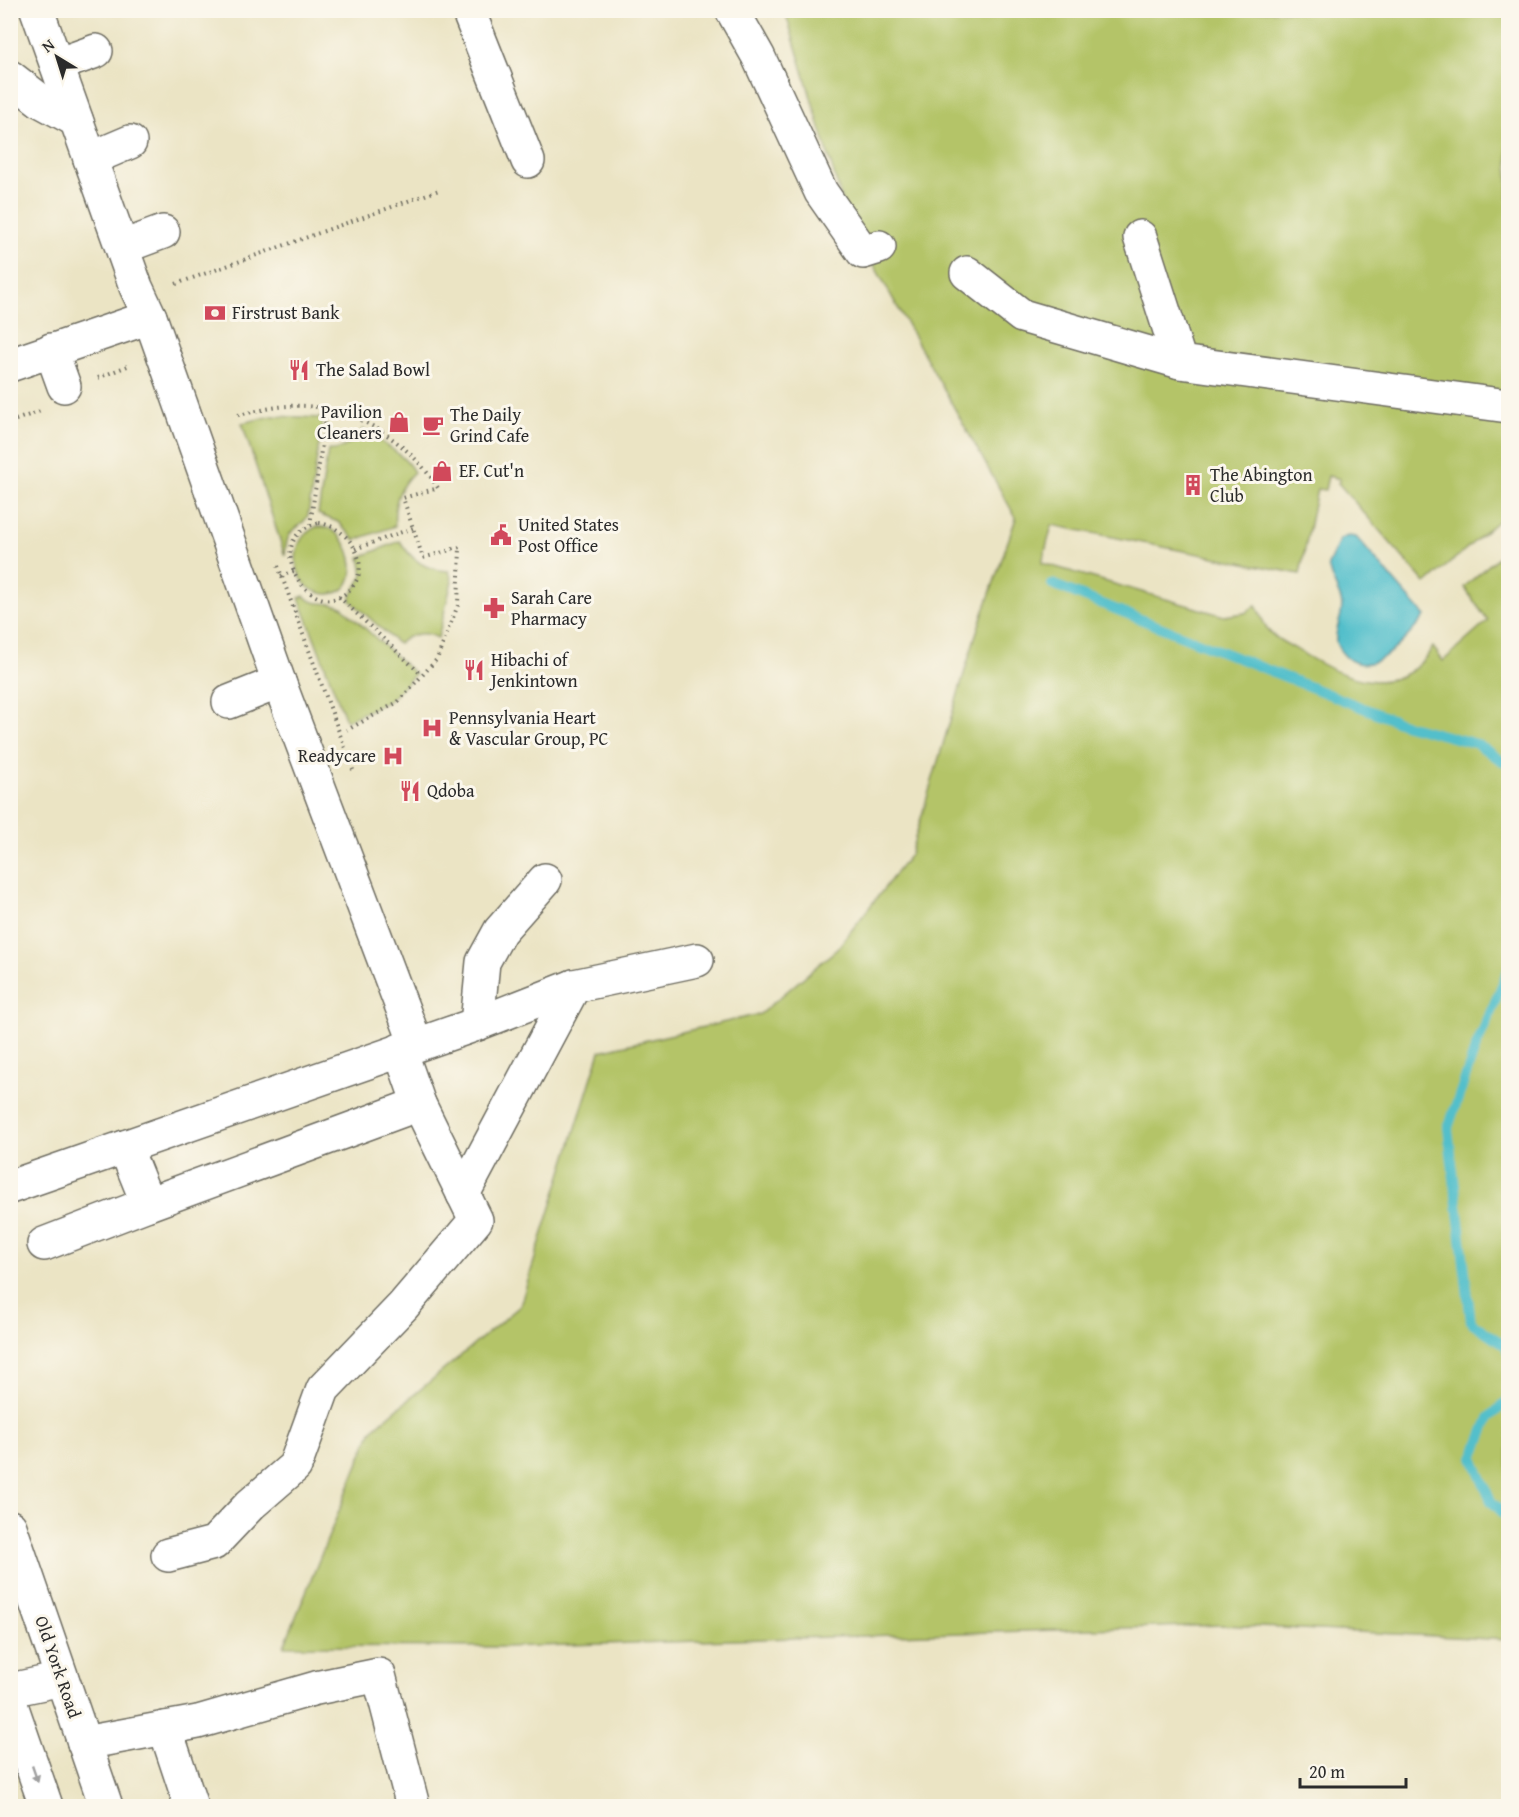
<svg xmlns="http://www.w3.org/2000/svg" width="1519" height="1817" font-family="'Gentium Book Plus',serif">
  <style>
    .green { fill: #b4c467; stroke: #707849; stroke-width: 1.5 }
    .water { fill: #52bfcb; stroke: #3e757b; stroke-width: 1.5 }
    .lines { fill: none; stroke-linecap: round; stroke-linejoin: round }
    .stream { stroke: #52bfcb; stroke-width: 10 }
    .minor-casing { stroke: #6e6c61; stroke-width: 36 }
    .highway-casing { stroke: #6e6c61; stroke-width: 36 }
    .path { stroke: #6e6c61; stroke-width: 4; stroke-dasharray: 1.5 4.5; stroke-linecap: butt }
    .minor { stroke: #fff; stroke-width: 33 }
    .highway { stroke: #fff; stroke-width: 33 }
    .oneway { fill: #a0a0a0 }
    .labels { text-anchor: middle; stroke-width: 6; stroke-linejoin: round; paint-order: stroke }
    .poi-label { font-size: 18px; fill: #2b2b2b; stroke: #fbf7ec; text-anchor: start }
    .street-label { font-size: 18px; fill: #2b2b2b; stroke: #fbf7ec }
  </style>
  <rect width="100%" height="100%" fill="#fbf7ec"/>
  <filter id="ink" filterUnits="userSpaceOnUse"><feTurbulence type="fractalNoise" baseFrequency=".0167" numOctaves="2"/><feDisplacementMap in="SourceGraphic" scale="12" xChannelSelector="R" yChannelSelector="G"/><feConvolveMatrix kernelMatrix="1 2 1 2 8 2 1 2 1" color-interpolation-filters="sRGB"/></filter>
  <filter id="wash" filterUnits="userSpaceOnUse"><feTurbulence type="fractalNoise" baseFrequency=".008" numOctaves="4" result="noise"/><feDisplacementMap in="SourceGraphic" scale="24" xChannelSelector="R" yChannelSelector="G"/><feGaussianBlur stdDeviation="1.35" result="paint"/><feColorMatrix in="noise" values="0 0 0 0 0 0 0 0 0 0 0 0 0 0 0 0 0 1.4 0 .05"/><feComposite in="paint" operator="in"/></filter>
  <g filter="url(#wash)">
    <rect width="100%" height="100%" fill="#ebe4c4"/>
    <g class="green">
      <path d="M785,11H1508V512L1426,584L1338,483L1340,479L1328,476L1325,490L1317,489L1300,574L1052,525L1042,563L1224,616L1245,613L1256,605C1260,613 1263,623 1268,630C1274,639 1290,645 1299,651C1343,679 1398,703 1433,647L1443,661L1488,621L1464,587L1508,548V1640L1224,1625L503,1647L284,1646L372,1430L520,1306L600,1051L760,1014L837,949L910,855L975,637L1016,518L847,217Z"/>
      <path d="M272,416L323,418L308,515C299,534 287,521 285,556L242,423Z"/>
      <path d="M363,429C380,443 403,452 414,472C398,487 393,505 395,526L355,540L338,522L318,514L328,450C341,452 357,440 363,429Z"/>
      <path d="M316,527C351,522 370,593 328,594C321,594 312,591 307,586C290,567 293,538 316,527Z"/>
      <path d="M400,541C412,561 426,570 449,571L452,581L438,638C422,630 410,634 398,644L351,601V596L363,575L360,557Z"/>
      <path d="M304,596C316,608 330,600 342,607L415,674L389,701L346,721L299,598Z"/>
    </g>
    <path class="water" d="M1348,536L1356,537L1425,616C1410,635 1373,681 1346,657C1342,653 1337,648 1336,642C1334,628 1345,614 1341,600C1337,588 1330,578 1328,565L1340,539Z"/>
    <g class="lines">
      <g class="stream">
        <path d="M1052,584L1406,725L1477,744L1508,765"/>
        <path d="M1508,971L1475,1049L1448,1128L1471,1322L1506,1346L1508,1353"/>
        <path d="M1508,1400L1489,1418L1473,1458L1491,1501L1508,1518"/>
      </g>
    </g>
  </g>
  <g filter="url(#ink)">
    <g class="lines">
      <defs>
        <g id="minor">
          <path d="M468,10L528,161"/>
          <path d="M732,10L758,56L821,192L863,252L879,247"/>
          <path d="M57,65L96,51"/>
          <path d="M10,77L41,101L76,120"/>
          <path d="M90,159L130,142"/>
          <path d="M1140,237L1180,362L1508,406"/>
          <path d="M123,247L163,232"/>
          <path d="M967,273L1022,316L1180,362"/>
          <path d="M150,317L279,682L416,1044"/>
          <path d="M51,350L64,386"/>
          <path d="M10,365L150,317L136,287L37,10"/>
          <path d="M229,702L279,682"/>
          <path d="M477,1024L483,962L500,931L545,880"/>
          <path d="M10,1187L477,1024L574,986L697,960"/>
          <path d="M463,1194L574,986"/>
          <path d="M148,1204L419,1104"/>
          <path d="M44,1244L148,1204L125,1147"/>
          <path d="M168,1555L214,1543L250,1505L295,1466L323,1389L403,1306L476,1220L419,1104L400,1050"/>
          <path d="M165,1728L191,1806"/>
          <path d="M84,1743L198,1722L316,1688L379,1675L413,1806"/>
        </g>
        <g id="highway">
          <path d="M10,1527L106,1806"/>
          <path d="M10,1690L62,1679"/>
          <path d="M10,1702L46,1806"/>
        </g>
      </defs>
      <use href="#minor" class="minor-casing"/>
      <use href="#highway" class="highway-casing"/>
      <g class="path">
        <path d="M176,284L439,190"/>
        <path d="M98,378L130,365"/>
        <path d="M238,415C254,412 271,407 288,406C347,402 407,438 438,488L403,498L423,558L460,547L458,605L437,659L398,702L347,730"/>
        <path d="M10,422L41,411"/>
        <path d="M319,523C347,526 373,563 352,587C313,633 255,537 319,523Z"/>
        <path d="M310,525L327,410"/>
        <path d="M355,549L413,528"/>
        <path d="M278,566L353,770"/>
        <path d="M281,576L294,571"/>
        <path d="M339,597L422,675"/>
      </g>
      <use href="#minor" class="minor"/>
      <use href="#highway" class="highway"/>
    </g>
    <defs><path id="oneway-solid" d="M-6-.8H1V-3.2L6.5 0L1 3.2V.8H-6Z" transform="scale(1.5)"/></defs>
    <use class="oneway" href="#oneway-solid" transform="translate(35 1774) rotate(71)"/>
  </g>
  <defs>
    <symbol id="bank-bare" viewBox="-9 -9 18 18"><path d="M-6-4H6V4H-6ZM0-2.3a2.3 2.3 0 1 0 0 4.6a2.3 2.3 0 1 0 0-4.6Z" fill="#d1495b" stroke="#fbf7ec" stroke-width="2.5" paint-order="stroke"/></symbol>
    <symbol id="restaurant-bare" viewBox="-9 -9 18 18"><path d="M-5-6h1v4h1v-4h1v4h1v-4h1v5L-1.5 .5V6h-2V.5L-5-1ZM5-6V6H3V1.5H1.5Q1.5-4 5-6Z" fill="#d1495b" stroke="#fbf7ec" stroke-width="2.5" paint-order="stroke"/></symbol>
    <symbol id="shop-bare" viewBox="-9 -9 18 18"><path d="M-5-2.5h2.3a2.7 3.5 0 0 1 5.4 0H5L5.5 6h-11ZM-1.5-2.5h3a1.5 2.3 0 0 0-3 0Z" fill="#d1495b" stroke="#fbf7ec" stroke-width="2.5" paint-order="stroke"/></symbol>
    <symbol id="cafe-bare" viewBox="-9 -9 18 18"><path d="M-5.5-4.5H6V0H3Q3 3.5 0 3.5H-2.5Q-5.5 3.5-5.5 0ZM3-3.2v2h1.7v-2ZM-6 4.5H4V6H-6Z" fill="#d1495b" stroke="#fbf7ec" stroke-width="2.5" paint-order="stroke"/></symbol>
    <symbol id="building-bare" viewBox="-9 -9 18 18"><path d="M-4-6H4V6H1V3H-1V6H-4ZM-2.5-4.3h1.7v1.8h-1.7ZM.8-4.3h1.7v1.8H.8ZM-2.5-1h1.7V.8h-1.7ZM.8-1h1.7V.8H.8Z" fill="#d1495b" stroke="#fbf7ec" stroke-width="2.5" paint-order="stroke"/></symbol>
    <symbol id="civic-bare" viewBox="-9 -9 18 18"><path d="M-.6-6.5H3V-4.5H.6V-3L4-1V1h2V6H-6V1h2V-1L-.6-3ZM-1.2 2.5V6h2.4V2.5Z" fill="#d1495b" stroke="#fbf7ec" stroke-width="2.5" paint-order="stroke"/></symbol>
    <symbol id="pharmacy-bare" viewBox="-9 -9 18 18"><path d="M-2-6h4v4h4v4h-4v4h-4v-4h-4v-4h4Z" fill="#d1495b" stroke="#fbf7ec" stroke-width="2.5" paint-order="stroke"/></symbol>
    <symbol id="hospital-bare" viewBox="-9 -9 18 18"><path d="M-5-5h3v3.5h4V-5h3V5h-3V1.5h-4V5h-3Z" fill="#d1495b" stroke="#fbf7ec" stroke-width="2.5" paint-order="stroke"/></symbol>
  </defs>
  <g fill-rule="evenodd">
    <use href="#bank-bare" x="200" y="298" width="30" height="30"/>
    <use href="#restaurant-bare" x="284" y="355" width="30" height="30"/>
    <use href="#shop-bare" x="384" y="407" width="30" height="30"/>
    <use href="#cafe-bare" x="418" y="410" width="30" height="30"/>
    <use href="#shop-bare" x="427" y="456" width="30" height="30"/>
    <use href="#building-bare" x="1178" y="470" width="30" height="30"/>
    <use href="#civic-bare" x="486" y="520" width="30" height="30"/>
    <use href="#pharmacy-bare" x="479" y="593" width="30" height="30"/>
    <use href="#restaurant-bare" x="459" y="655" width="30" height="30"/>
    <use href="#hospital-bare" x="417" y="713" width="30" height="30"/>
    <use href="#hospital-bare" x="378" y="741" width="30" height="30"/>
    <use href="#restaurant-bare" x="395" y="776" width="30" height="30"/>
  </g>
  <g class="labels">
    <g class="poi-label">
      <text x="232" y="319">Firstrust Bank</text>
      <text x="316" y="376">The Salad Bowl</text>
      <text x="382" y="418" text-anchor="end">Pavilion<tspan x="382" dy="21">Cleaners</tspan></text>
      <text x="450" y="421">The Daily<tspan x="450" dy="21">Grind Cafe</tspan></text>
      <text x="459" y="477">EF. Cut'n</text>
      <text x="1210" y="481">The Abington<tspan x="1210" dy="21">Club</tspan></text>
      <text x="518" y="531">United States<tspan x="518" dy="21">Post Office</tspan></text>
      <text x="511" y="604">Sarah Care<tspan x="511" dy="21">Pharmacy</tspan></text>
      <text x="491" y="666">Hibachi of<tspan x="491" dy="21">Jenkintown</tspan></text>
      <text x="449" y="724">Pennsylvania Heart<tspan x="449" dy="21">&amp; Vascular Group, PC</tspan></text>
      <text x="376" y="762" text-anchor="end">Readycare</text>
      <text x="427" y="797">Qdoba</text>
    </g>
    <g class="street-label">
      <text transform="translate(58 1667) rotate(71)" y="6">Old York Road</text>
    </g>
  </g>
  <rect width="1519" height="1817" fill="none" stroke="#fbf7ec" stroke-width="36"/>
  <g transform="translate(57 57) rotate(322)" stroke="#fbf7ec" stroke-width="4.5" paint-order="stroke">
  <path d="M0-4.5L10 22L0 15L-10 22Z" fill="#2b2b2b"/>
  <text y="-9" font-size="16" font-weight="bold" text-anchor="middle" fill="#2b2b2b">N</text>
  </g>
  <path d="M1300 1778v9h106v-9" fill="none" stroke="#2b2b2b" stroke-width="3"/>
  <text x="1309" y="1778" font-size="18" fill="#2b2b2b" stroke="#fbf7ec" stroke-width="4.5" paint-order="stroke">20 m</text>
</svg>
